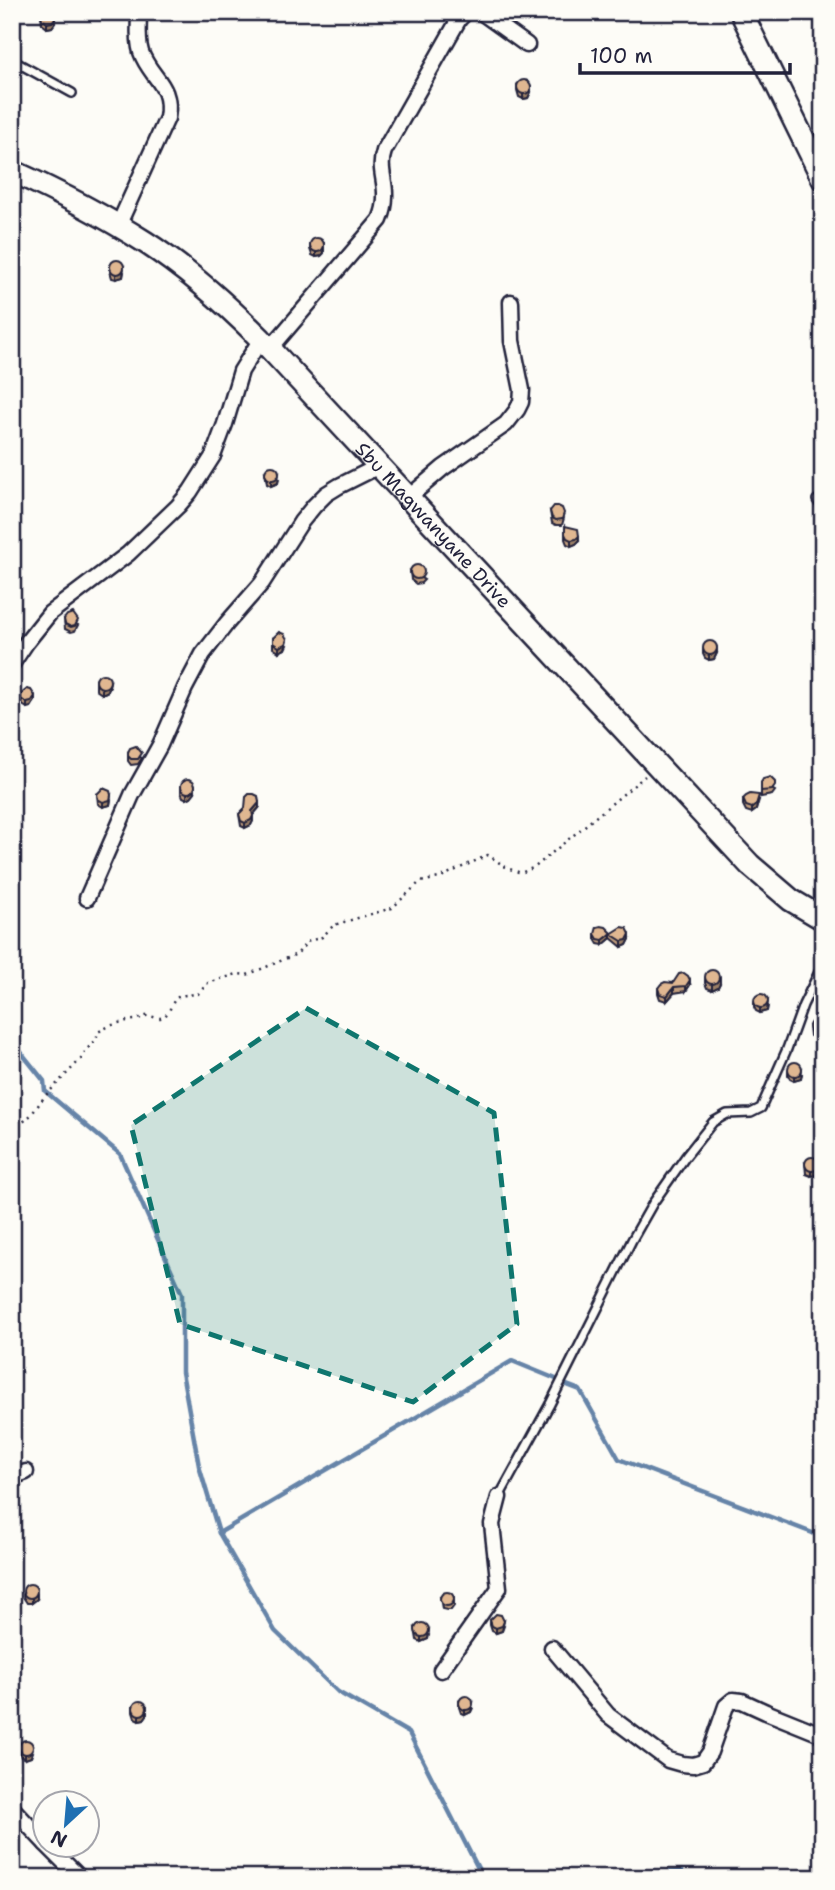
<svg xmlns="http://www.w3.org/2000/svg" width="835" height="1890" font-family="'Shantell Sans',sans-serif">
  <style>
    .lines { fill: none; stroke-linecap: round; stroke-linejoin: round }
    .stream { stroke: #6684a8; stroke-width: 4.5 }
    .lane-casing { stroke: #22223b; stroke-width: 12 }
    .street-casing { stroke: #22223b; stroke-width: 19 }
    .secondary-casing { stroke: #22223b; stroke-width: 26 }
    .path { stroke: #22223b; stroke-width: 2.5; stroke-dasharray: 2 5; stroke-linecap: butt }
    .lane { stroke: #fdfcf7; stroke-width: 7 }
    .street { stroke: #fdfcf7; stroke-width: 14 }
    .secondary { stroke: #fdfcf7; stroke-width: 21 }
    .wall { fill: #c19d7d; stroke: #22223b; stroke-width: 2 }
    .shaded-wall { fill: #9d8066; stroke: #22223b; stroke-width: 2 }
    .building { fill: #e0b791; stroke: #22223b; stroke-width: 2 }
    .marked { fill: #0f766e; fill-opacity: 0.2; stroke: #0f766e; stroke-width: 5; stroke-dasharray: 14 9; stroke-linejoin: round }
    .labels { text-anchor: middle; stroke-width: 5; stroke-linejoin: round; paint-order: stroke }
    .street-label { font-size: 19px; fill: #22223b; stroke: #fdfcf7 }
  </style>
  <rect width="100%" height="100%" fill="#fdfcf7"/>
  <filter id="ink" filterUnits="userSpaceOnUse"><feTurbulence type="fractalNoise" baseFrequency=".0143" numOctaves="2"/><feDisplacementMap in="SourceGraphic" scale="14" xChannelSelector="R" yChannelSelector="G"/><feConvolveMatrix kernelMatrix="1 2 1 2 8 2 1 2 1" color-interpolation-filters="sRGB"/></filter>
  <g filter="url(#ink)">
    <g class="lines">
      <g class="stream">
        <path d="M12,1041L44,1081L45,1091L120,1154L182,1294V1372L199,1466L219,1533L275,1631L338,1692L409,1733L483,1878"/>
        <path d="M567,1385L580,1390L619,1459L823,1537"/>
        <path d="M219,1533L512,1361L556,1379"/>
        <path d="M563,1878L682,1871L683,1878"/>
      </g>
      <defs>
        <g id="lane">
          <path d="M12,60L72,93"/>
          <path d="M817,500L823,509"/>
          <path d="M499,1497L550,1404L632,1240L653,1203L686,1156L713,1122L727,1114L751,1113L761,1108L787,1049L803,1005L823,964"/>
        </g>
        <g id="street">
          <path d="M481,12L527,45"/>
          <path d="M118,226L167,118C173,84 150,78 141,52C137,40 139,25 139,12"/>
          <path d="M270,349L380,220C383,213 385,205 385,197C386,181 378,168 384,151L459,19L466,12"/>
          <path d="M409,497L443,468L506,424L517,410L521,402L522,390L512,341L511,302"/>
          <path d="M12,664L26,643L50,613L128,554L178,506L190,492L213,456L225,424L241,371L261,339"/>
          <path d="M87,898L132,795L160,745L185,688L203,654L227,623L262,583L301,522L314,506L326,494L339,486L379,466"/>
          <path d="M12,1477L26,1472"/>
          <path d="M552,1648L608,1715L668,1760L682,1764L693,1765L703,1762L710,1752L726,1706L733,1700L742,1701L766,1712L823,1735"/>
          <path d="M441,1670L499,1588L492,1524L499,1497"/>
          <path d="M12,1808L46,1844"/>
          <path d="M46,1844L80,1878"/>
        </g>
        <g id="secondary">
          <path d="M741,12L823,179"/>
          <path id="s1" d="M12,171C58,192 103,215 145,242C187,269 226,304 261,339L750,865L791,900L823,919"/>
        </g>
      </defs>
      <use href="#lane" class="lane-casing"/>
      <use href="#street" class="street-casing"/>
      <use href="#secondary" class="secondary-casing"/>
      <path class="path" d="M12,1129L22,1123L31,1115L45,1096L81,1059L86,1050L96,1040L98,1032C110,1025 122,1021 135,1020C139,1019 142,1017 146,1016C152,1015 157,1020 163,1017C172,1012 171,998 181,996C186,994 193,995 198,994L208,983L237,974L247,975L297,954L307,942L322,937L334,925L392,908L420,882L439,878L488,855L507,868L521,873L535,867L645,776"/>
      <use href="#lane" class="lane"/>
      <use href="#street" class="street"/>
      <use href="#secondary" class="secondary"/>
    </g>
    <g class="wall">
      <path d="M41,15L55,23L52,27L47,28L42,24Z"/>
      <path d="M517,85L531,92L528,98L523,99L519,97L517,90Z"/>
      <path d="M324,243V253L321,256L316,257L312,255L310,249V244Z"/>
      <path d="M110,266L124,272L123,277L116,279L112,278L110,271Z"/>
      <path d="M265,472L279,479L278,483L271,486L267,484Z"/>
      <path d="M550,511L564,518L562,525H556L552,523Z"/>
      <path d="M565,526L579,541L576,544L571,546L567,544L565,539Z"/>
      <path d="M410,571L424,580L421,583L416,584L411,580Z"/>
      <path d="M64,619L78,625L75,631L71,632L65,629Z"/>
      <path d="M273,638L287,645L285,649L279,652L273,648Z"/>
      <path d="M703,649L717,653L714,659L709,660L705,658L703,654Z"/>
      <path d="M96,680L110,687L108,691L102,694L96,690Z"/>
      <path d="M21,694L35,701L31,707L27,708L21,704Z"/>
      <path d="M128,752L142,758L138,764L131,765L128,761Z"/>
      <path d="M761,783L775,791L772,795L761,797Z"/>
      <path d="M181,787L195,792L191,797L187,799L183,797L181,792Z"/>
      <path d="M97,794L111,800L110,805L103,807L98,804Z"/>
      <path d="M743,799L759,800L756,810L752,813L746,811L743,805Z"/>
      <path d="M245,808H259L253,815V821L251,825L245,828L241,826L239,814Z"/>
      <path d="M612,933L630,939L627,945L622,947L611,938L603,945L598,944L595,939V934Z"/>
      <path d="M705,978L720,983L718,987L712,990L707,988L705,983Z"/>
      <path d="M690,985L686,991L674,993L667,1001L660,999L658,993V988Z"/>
      <path d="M754,1002L768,1006L767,1011L760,1013L756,1011L754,1007Z"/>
      <path d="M823,1025V1035L820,1038L815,1039L810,1036L809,1026Z"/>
      <path d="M788,1070L802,1074L801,1079L794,1081L790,1079L788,1075Z"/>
      <path d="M805,1163L818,1172L815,1175L811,1176L806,1174Z"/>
      <path d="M23,1592L37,1599L32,1603H27L23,1597Z"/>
      <path d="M454,1596V1606L451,1610H447L442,1609L440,1597Z"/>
      <path d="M490,1620L504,1626L502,1631L496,1633L492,1631L490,1625Z"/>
      <path d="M415,1628L429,1635L428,1639L421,1642L417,1640Z"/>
      <path d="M459,1701L473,1708L471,1712L465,1715L461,1713L459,1707Z"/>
      <path d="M133,1706H147V1715L144,1719L139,1720L135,1718L133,1712Z"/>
      <path d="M19,1746L33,1752L31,1757L25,1759L21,1757L19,1751Z"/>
    </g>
    <g class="shaded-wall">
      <path d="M55,18V23L52,27L47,28V23Z"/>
      <path d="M531,87V92L528,98L523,99V94Z"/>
      <path d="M324,248V253L321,256L316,257V252Z"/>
      <path d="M124,267L123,277L116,279V274Z"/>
      <path d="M279,473L278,483L271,486V481Z"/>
      <path d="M579,536V541L576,544L571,546V540Z"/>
      <path d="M287,639L285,649L279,652V647Z"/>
      <path d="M717,648V653L714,659L709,660V655Z"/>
      <path d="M110,682L108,691L102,694V689Z"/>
      <path d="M35,696V701L31,707L27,708V703Z"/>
      <path d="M195,786V792L191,797L187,799V794Z"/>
      <path d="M111,795L110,805L103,807V802Z"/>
      <path d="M759,795L756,810L752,813V808Z"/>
      <path d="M259,803V808L252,816V811Z"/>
      <path d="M253,816V821L251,825L245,828V823Z"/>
      <path d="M611,934V938L603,945V940Z"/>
      <path d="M630,934V939L627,945L622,947V941Z"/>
      <path d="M720,977V983L718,987L712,990V984Z"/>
      <path d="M690,980V985L686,991V986Z"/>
      <path d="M674,987V993L667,1001V996Z"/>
      <path d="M768,1001L767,1011L760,1013V1008Z"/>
      <path d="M823,1030V1035L820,1038L815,1039V1034Z"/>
      <path d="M802,1069L801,1079L794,1081V1076Z"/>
      <path d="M818,1166V1172L815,1175L811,1176V1171Z"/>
      <path d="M37,1594V1599L32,1603V1598Z"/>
      <path d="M504,1621L502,1631L496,1633V1628Z"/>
      <path d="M429,1630L428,1639L421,1642V1637Z"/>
      <path d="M473,1703L471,1712L465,1715V1710Z"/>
      <path d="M147,1710V1715L144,1719L139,1720V1715Z"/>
      <path d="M33,1747L31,1757L25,1759V1754Z"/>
    </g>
    <g class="building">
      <path d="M43,12H53L55,14V18L52,22L47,23L42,19L41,15Z"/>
      <circle cx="524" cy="87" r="7"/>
      <circle cx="317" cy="245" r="7"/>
      <circle cx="117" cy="267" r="7"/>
      <circle cx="272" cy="473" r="7"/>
      <path d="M554,506H558L562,508L564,513L562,519L556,520L552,518L550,511Z"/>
      <path d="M565,526L578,529L579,536L576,539L571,540L567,538L565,534Z"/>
      <circle cx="417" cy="572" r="7"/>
      <path d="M73,613L78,620L75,626L71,627L65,624L64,619L67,615Z"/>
      <path d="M279,632L284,634L287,639L285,644L279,647L273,643V638Z"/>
      <circle cx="710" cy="648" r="7"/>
      <circle cx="103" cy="681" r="7"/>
      <path d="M27,689L31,690L35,696L31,702L27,703L21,699V694Z"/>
      <path d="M136,746L142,753L138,759H131L128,756V752L130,748Z"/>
      <path d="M770,777L775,782V786L772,790L761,791V783L763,779Z"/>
      <circle cx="188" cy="786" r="7"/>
      <path d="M103,788L110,791L111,795L110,800L103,802L98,799L97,794Z"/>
      <path d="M249,794H254L258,796L259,803L252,811L253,816L251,820L245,823L241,821L239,814L245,808L246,797Z"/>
      <path d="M750,794L759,795L756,805L752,808L746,806L743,799L746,796Z"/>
      <path d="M601,926L606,927L612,933L603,940L598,939L595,934L597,927Z"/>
      <path d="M622,927L627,928L630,934L627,940L622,941L611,934Z"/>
      <circle cx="712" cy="977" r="7"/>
      <path d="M684,973L688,976L690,980L686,986L674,987L667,996L660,994L658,988L661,984L665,982L673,983L679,974Z"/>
      <circle cx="761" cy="1001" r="7"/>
      <circle cx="816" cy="1027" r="7"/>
      <circle cx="795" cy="1069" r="7"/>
      <circle cx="812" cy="1164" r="7"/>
      <circle cx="30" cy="1591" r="7"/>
      <circle cx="447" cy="1599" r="7"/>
      <path d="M496,1614L501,1615L504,1621L502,1626L496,1628L492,1626L490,1620Z"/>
      <circle cx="422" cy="1630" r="7"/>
      <circle cx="466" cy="1703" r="7"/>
      <circle cx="140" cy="1708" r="7"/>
      <circle cx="26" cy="1747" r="7"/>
    </g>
  </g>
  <path class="marked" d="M306,1008L494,1113L517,1324L413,1402L180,1324L131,1125Z"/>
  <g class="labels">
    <g class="street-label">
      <text dy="7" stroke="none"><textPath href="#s1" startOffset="556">Sbu Magwanyane Drive</textPath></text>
    </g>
  </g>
  <rect width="835" height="1890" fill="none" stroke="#fdfcf7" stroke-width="42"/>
  <rect x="21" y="21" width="793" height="1848" fill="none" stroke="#22223b" stroke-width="2.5" filter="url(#ink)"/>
  <g transform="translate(66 1824) rotate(206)"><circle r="33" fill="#fdfcf7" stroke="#a5a5ac" stroke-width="2"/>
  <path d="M0-5L12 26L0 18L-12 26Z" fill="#1f6fb2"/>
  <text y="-10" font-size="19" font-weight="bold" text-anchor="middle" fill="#22223b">N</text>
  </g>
  <path d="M580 63v10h210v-10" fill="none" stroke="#22223b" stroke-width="3.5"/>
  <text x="590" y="63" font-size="21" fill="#22223b" stroke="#fdfcf7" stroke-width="5" paint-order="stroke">100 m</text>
</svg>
